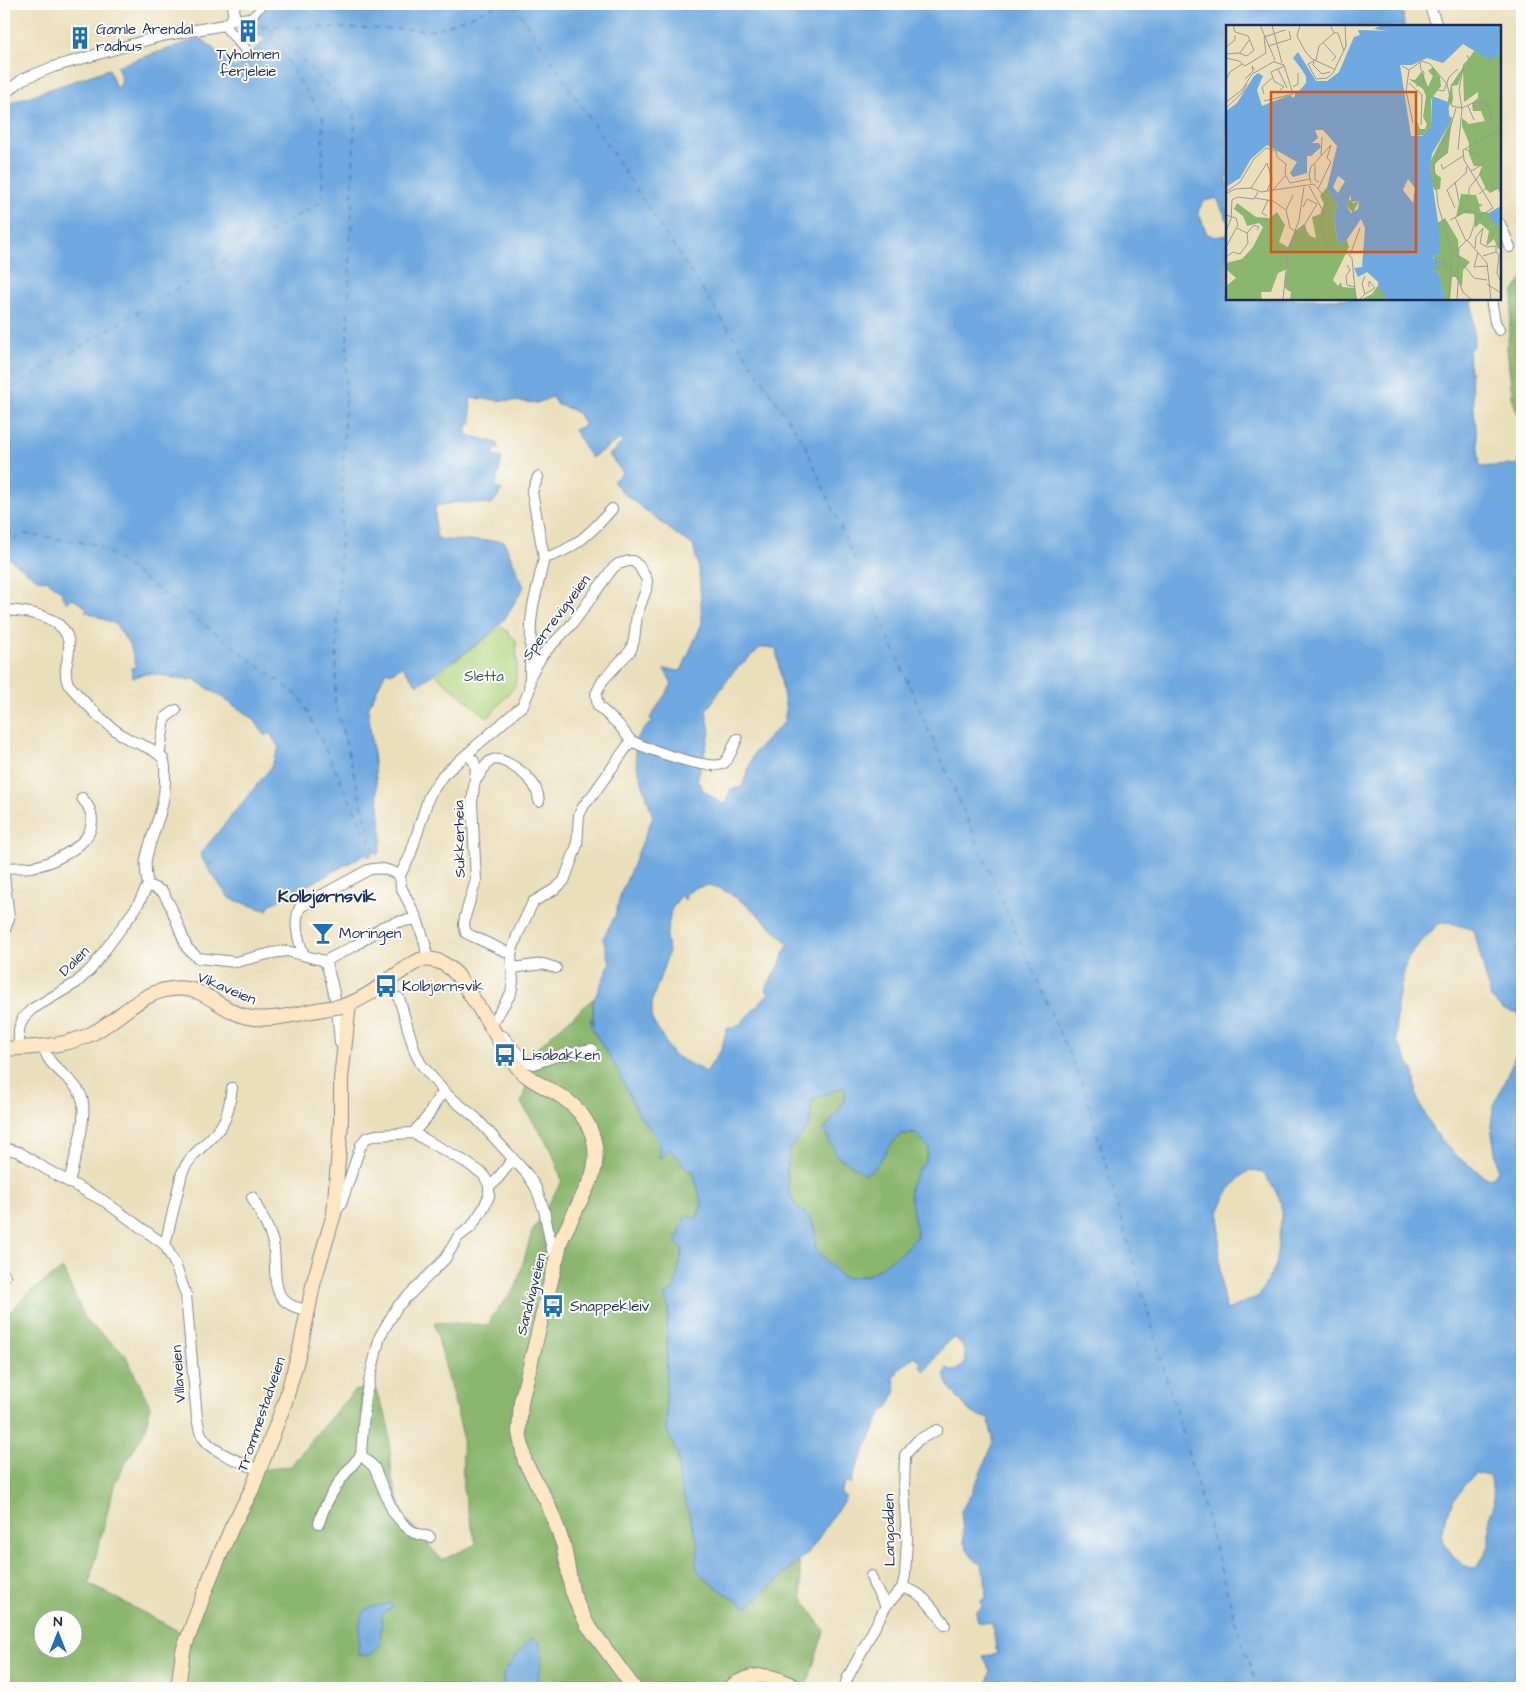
<svg xmlns="http://www.w3.org/2000/svg" width="1526" height="1692" font-family="'Architects Daughter',sans-serif">
  <style>
    .green { fill: #aed47e; stroke: #64826e }
    .forest { fill: #8ab66d; stroke: #527266; fill-rule: evenodd }
    .water { fill: #6fa9df; stroke: #456c9e; fill-rule: evenodd }
    .lines { fill: none; stroke-linecap: round; stroke-linejoin: round }
    .ferry { stroke: #385a8b; stroke-width: 1; stroke-dasharray: 6 5; stroke-linecap: butt }
    .pedestrian-casing { stroke: #82878c; stroke-width: 9 }
    .minor-casing { stroke: #82878c; stroke-width: 12 }
    .tertiary-casing { stroke: #82878c; stroke-width: 13 }
    .secondary-casing { stroke: #82878c; stroke-width: 16 }
    .pedestrian { stroke: #fff; stroke-width: 7 }
    .minor { stroke: #fff; stroke-width: 10 }
    .tertiary { stroke: #fff; stroke-width: 11 }
    .secondary { stroke: #fce6c4; stroke-width: 14 }
    .secondary-bridge-casing { stroke: #82878c; stroke-width: 16; stroke-linecap: butt }
    .secondary-bridge { stroke: #fce6c4; stroke-width: 14 }
    .labels { text-anchor: middle; stroke-width: 4; stroke-linejoin: round; paint-order: stroke }
    .poi-label { font-size: 15px; fill: #1b2f5e; stroke: #fdfcf7; text-anchor: start }
    .street-label { font-size: 15px; fill: #1b2f5e; stroke: #fdfcf7 }
    .park-label { font-size: 15px; fill: #405866; stroke: #fdfcf7 }
    .quarter-label { font-size: 18px; font-weight: bold; fill: #1b2f5e; stroke: #fdfcf7 }
    .inset-river { fill: none; stroke: #6fa9df; stroke-width: 2.5 }
    .inset-road { fill: none; stroke: #979996; stroke-width: 1 }
    .view { fill: #d45514; fill-opacity: 0.15; stroke: #d45514; stroke-width: 2.5 }
    .inset-edge { fill: none; stroke: #1b2f5e; stroke-width: 2.5 }
  </style>
  <rect width="100%" height="100%" fill="#fdfcf7"/>
  <filter id="ink" filterUnits="userSpaceOnUse"><feTurbulence type="fractalNoise" baseFrequency=".02" numOctaves="2"/><feDisplacementMap in="SourceGraphic" scale="10" xChannelSelector="R" yChannelSelector="G"/><feConvolveMatrix kernelMatrix="1 2 1 2 8 2 1 2 1" color-interpolation-filters="sRGB"/></filter>
  <filter id="wash" filterUnits="userSpaceOnUse"><feTurbulence type="fractalNoise" baseFrequency=".0096" numOctaves="4" result="noise"/><feDisplacementMap in="SourceGraphic" scale="20" xChannelSelector="R" yChannelSelector="G"/><feGaussianBlur stdDeviation="1.12" result="paint"/><feColorMatrix in="noise" values="0 0 0 0 0 0 0 0 0 0 0 0 0 0 0 0 0 1.4 0 .05"/><feComposite in="paint" operator="in"/></filter>
  <g filter="url(#wash)">
    <rect width="100%" height="100%" fill="#eadfbb"/>
    <path class="green" d="M502,626L516,641L517,663L515,686L488,718L436,675Z"/>
    <g class="forest">
      <path d="M1522,280V420L1513,404L1507,348L1514,291Z"/>
      <path d="M594,998L593,1002V1030L615,1066L639,1115L658,1139L660,1157L670,1148L689,1172L693,1170L702,1205L697,1219L686,1215L683,1248L674,1290L664,1296L669,1309L667,1323L666,1429L678,1455L679,1481L698,1543L699,1551L696,1567L705,1578L747,1607L799,1561L802,1597L824,1631L806,1688L796,1685L795,1688H536L539,1673L503,1674V1688H4V1318L29,1292L63,1269L86,1321L125,1354L150,1406L146,1428L115,1482L89,1584L184,1634L260,1470L291,1466L317,1433L354,1391L374,1386L388,1422L392,1479L404,1517L442,1560L476,1544L463,1489L462,1432L434,1322L489,1325L492,1316L516,1287L532,1232L562,1181L552,1151L521,1103L538,1047ZM42,1620H72V1650H42Z"/>
      <path d="M844,1087L846,1089C845,1106 834,1117 824,1130L840,1159L884,1155L888,1147L902,1134H916L929,1148L925,1162L918,1170C918,1181 920,1228 917,1235C908,1253 864,1284 844,1277C833,1273 824,1258 816,1250L815,1247L816,1233L811,1219L796,1206L788,1191L787,1156L794,1142L809,1127L811,1114V1106L814,1099Z"/>
    </g>
    <g class="water">
      <path d="M273,4H1220L1225,8L1229,7L1231,4H1393L1394,6L1403,13L1404,26H1227V220L1217,198L1204,201L1198,211L1207,234L1215,237L1227,235V299H1472L1474,345L1468,352L1480,467L1522,464V1060C1516,1082 1513,1094 1522,1116V1688H985L991,1671L983,1656L997,1654L992,1623L978,1622L976,1612L982,1608L981,1600L986,1599L985,1576L981,1565L972,1557L964,1543L961,1511L972,1492L993,1444V1438L988,1419L970,1412L950,1388L944,1375L947,1368L955,1371L961,1367L966,1362L963,1347L956,1338L950,1339L925,1371L919,1366L921,1363L915,1356L898,1370L894,1379L896,1391L889,1406L882,1412L852,1478L851,1484L846,1481L840,1493L846,1497L809,1552L747,1607C738,1602 697,1577 696,1567C695,1560 700,1552 698,1543L679,1481L678,1455L666,1429L667,1323L669,1309L664,1296L674,1290L683,1248L676,1244L686,1215L697,1219L702,1205L693,1170L689,1172L670,1149L660,1158L658,1139L639,1115L615,1066L593,1030L590,1018L594,1024L593,1002L610,963L603,938L615,916L621,893L653,817L637,765L634,741L648,725L653,723L650,718L672,684L664,669L681,671L702,623L699,569L693,545L680,537L623,493L613,481L623,473L609,455L622,443L620,439L591,458L574,430L585,425C579,411 570,408 557,405L552,397L537,403L470,398L472,424L467,425V435L497,443L499,449H495L493,456L502,458L495,488L502,490L492,504L458,502L435,506L436,536L442,540L504,541L524,587L504,620L484,639L422,682L417,685L402,666L391,673L386,671L368,708L382,834L380,852L377,855L374,851L370,857L366,854L297,891L295,889L293,893L269,905L267,911L229,898L207,867L212,862L206,865L200,854L270,769L279,748L270,733L265,736L254,719L194,679C178,683 162,672 145,674C141,674 137,677 133,678L131,668L136,666L130,645L115,624L85,611L87,608L71,598L67,603L61,595L63,593L48,581L37,579L6,556L4,558V112L9,110L7,104L109,69L116,88L119,87L122,81L117,66L201,38L235,68L266,39L257,35L258,17ZM768,647L776,649L786,711L784,722L754,753L742,787L731,789L724,805L704,791L697,780L710,732L706,711L733,672L760,648ZM709,885C738,892 767,923 788,944L779,966L765,989L769,993L740,1024L727,1029L721,1050L706,1072L673,1055L652,1020V1001L669,951L666,939L671,910L681,895L685,900L686,894L695,888ZM1447,922L1474,930L1491,998C1498,1006 1507,1014 1519,1013L1521,1023L1518,1050L1493,1108L1491,1127L1498,1170L1493,1177L1488,1178L1484,1176L1455,1155L1433,1130L1417,1098L1414,1072L1397,1042L1396,1037L1397,1004L1406,962L1414,950L1438,924ZM844,1087L846,1089C845,1106 834,1117 824,1130L837,1156L865,1174C882,1166 886,1144 902,1134H916L929,1148L925,1162L918,1170L910,1186V1195L917,1235L904,1251L869,1275L848,1278L841,1276L816,1250C813,1240 817,1230 811,1220C807,1214 799,1210 795,1204C788,1193 788,1186 787,1174C787,1149 792,1145 809,1127L811,1106L813,1099ZM1250,1170L1263,1173L1274,1188L1281,1203V1221L1275,1267L1259,1296L1227,1310C1218,1291 1220,1235 1219,1211C1224,1196 1236,1178 1250,1170ZM1475,1473L1489,1476L1494,1496L1493,1509L1489,1517V1546L1477,1568L1464,1567C1459,1561 1443,1546 1442,1539C1438,1523 1462,1484 1475,1473Z"/>
      <path d="M390,1603L393,1607L382,1614L380,1645L371,1655H358L357,1654C362,1640 355,1616 367,1609C374,1606 383,1605 390,1603Z"/>
      <path d="M533,1638L539,1642L542,1655L536,1688H503V1674L517,1654Z"/>
    </g>
    <g class="lines">
      <g class="ferry">
        <path d="M514,4L805,445L1085,1091L1239,1633L1258,1688"/>
        <path d="M259,26L273,30L355,114L335,702L374,850"/>
        <path d="M263,26L436,30L501,4"/>
        <path d="M4,393L322,201L323,118L270,33L262,27"/>
        <path d="M4,544L25,534L99,545L301,698L372,847"/>
      </g>
    </g>
  </g>
  <g filter="url(#ink)">
    <g class="lines">
      <defs>
        <path id="pedestrian" d="M233,19L252,16L265,4"/>
        <g id="minor">
          <path d="M1429,4L1437,26"/>
          <path d="M224,25L247,51"/>
          <path d="M4,94L23,79L53,67L161,36L224,25L233,19"/>
          <path d="M1500,224L1510,247"/>
          <path d="M1491,299L1495,322L1499,330"/>
          <path d="M544,558C573,551 593,531 612,509"/>
          <path d="M4,610C26,611 68,615 69,646C70,661 62,666 68,684C83,701 110,729 130,740C140,745 157,749 163,759C166,764 165,772 165,778C166,808 152,831 146,859C145,868 146,876 148,885L163,892L171,907L187,948L198,958L236,962L272,953L287,951L325,961L356,945L382,927L397,922L417,919"/>
          <path d="M530,675L531,622L533,606L544,558L532,492L538,477"/>
          <path d="M631,741C646,748 712,773 724,763C730,758 733,746 737,739"/>
          <path d="M157,753L160,750L165,718L176,710"/>
          <path d="M467,755L474,761L476,769L472,803L476,880L465,917L464,925L466,933L472,936L511,954"/>
          <path d="M476,780C480,775 484,766 490,761C500,754 523,772 530,780C536,786 538,793 539,801"/>
          <path d="M4,868C13,867 22,868 31,867C49,865 87,847 91,827C94,816 89,806 82,798"/>
          <path d="M4,876L9,918L4,933"/>
          <path d="M304,955C298,940 293,923 300,907L368,870C381,866 388,870 400,875"/>
          <path d="M427,959L425,943L417,919L401,887L400,875L410,856L429,796L443,775L523,705L529,691L530,676L543,654L573,623L612,569L618,564L629,561H633L639,566L647,580L646,590L637,614L634,640L631,650L603,680L596,694L598,706L619,725L631,741L592,796L584,805L579,815L577,845L564,881L555,889L533,902L517,936L511,954L513,982L511,993L496,1018L489,1024"/>
          <path d="M325,961C335,988 338,1015 340,1043"/>
          <path d="M513,968L543,964L556,968"/>
          <path d="M399,998L415,1052L421,1064L445,1093L476,1118L527,1174L536,1188L544,1210L552,1250L557,1258"/>
          <path d="M503,1036L524,1061L534,1064L553,1057L592,1049"/>
          <path d="M44,1046C46,1068 75,1077 82,1098C88,1118 74,1161 69,1182"/>
          <path d="M19,1048V1029L23,1018L32,1009L76,983L91,969L136,908L148,885"/>
          <path d="M413,1133L428,1116L438,1098L445,1093"/>
          <path d="M4,1148L19,1152L49,1171L104,1201L165,1245L175,1264L186,1295L197,1418C198,1423 199,1429 201,1434C208,1451 243,1463 259,1470"/>
          <path d="M489,1185L495,1182L513,1159"/>
          <path d="M252,1197C259,1211 269,1227 273,1243C279,1273 265,1304 308,1310"/>
          <path d="M335,1213L341,1204L361,1145L366,1138L376,1135L413,1133L464,1161L483,1174L489,1185V1196L483,1209L471,1227L458,1237L445,1259L397,1307L380,1336L365,1399L361,1455L374,1467L393,1512L403,1524L414,1533L430,1537"/>
          <path d="M165,1245L182,1173C191,1151 212,1142 223,1123C229,1113 230,1100 232,1088"/>
          <path d="M4,1275L5,1276"/>
          <path d="M319,1523C327,1496 343,1475 361,1455"/>
          <path d="M871,1576L874,1585L886,1606"/>
          <path d="M902,1588C921,1590 931,1607 943,1621L945,1625"/>
          <path d="M844,1688L848,1677L886,1606L902,1588L905,1576L907,1538L904,1490L905,1455L918,1440L937,1430"/>
        </g>
        <path id="tertiary" d="M233,19L234,4"/>
        <g id="secondary">
          <path d="M342,1006C368,1000 396,972 420,960C437,957 448,965 458,976C469,993 480,1009 490,1025C499,1040 508,1056 520,1070C532,1082 548,1088 562,1097C590,1115 602,1146 592,1177L561,1240L521,1402L519,1432L525,1462L547,1502L557,1527L564,1547L572,1591L578,1606L587,1624L634,1688"/>
          <path d="M4,1049C33,1047 66,1047 93,1033C120,1019 139,993 171,989C205,984 218,1010 247,1017C271,1022 299,1013 323,1009"/>
          <path d="M178,1688L183,1651L210,1578L232,1527L252,1489L285,1402L300,1349L314,1281L334,1214L341,1122V1079L349,1005"/>
          <path d="M729,1688C753,1670 772,1674 797,1688"/>
        </g>
      </defs>
      <use href="#pedestrian" class="pedestrian-casing"/>
      <use href="#minor" class="minor-casing"/>
      <use href="#tertiary" class="tertiary-casing"/>
      <use href="#secondary" class="secondary-casing"/>
      <use href="#pedestrian" class="pedestrian"/>
      <use href="#minor" class="minor"/>
      <use href="#tertiary" class="tertiary"/>
      <use href="#secondary" class="secondary"/>
      <defs>
        <path id="secondary-bridge" d="M323,1009L342,1006"/>
      </defs>
      <use href="#secondary-bridge" class="secondary-bridge-casing"/>
      <use href="#secondary-bridge" class="secondary-bridge"/>
    </g>
  </g>
  <defs>
    <symbol id="building-bare" viewBox="-9 -9 18 18"><path d="M-4-6H4V6H1V3H-1V6H-4ZM-2.5-4.3h1.7v1.8h-1.7ZM.8-4.3h1.7v1.8H.8ZM-2.5-1h1.7V.8h-1.7ZM.8-1h1.7V.8H.8Z" fill="#1f6fb2" stroke="#fdfcf7" stroke-width="2.5" paint-order="stroke"/></symbol>
    <symbol id="bar-bare" viewBox="-9 -9 18 18"><path d="M-6-5H6L.8 .8V4.5H3.5V6h-7V4.5H-.8V.8Z" fill="#1f6fb2" stroke="#fdfcf7" stroke-width="2.5" paint-order="stroke"/></symbol>
    <symbol id="bus-bare" viewBox="-9 -9 18 18"><path d="M-5-6H5V4H4V6H2V4H-2V6H-4V4H-5ZM-3.5-4V0h7V-4ZM-3.5 1.2v1.5H-2V1.2ZM2 1.2v1.5H3.5V1.2Z" fill="#1f6fb2" stroke="#fdfcf7" stroke-width="2.5" paint-order="stroke"/></symbol>
  </defs>
  <g fill-rule="evenodd">
    <use href="#building-bare" x="232" y="15" width="32" height="32"/>
    <use href="#building-bare" x="64" y="22" width="32" height="32"/>
    <use href="#bar-bare" x="307" y="917" width="32" height="32"/>
    <use href="#bus-bare" x="370" y="970" width="32" height="32"/>
    <use href="#bus-bare" x="489" y="1039" width="32" height="32"/>
    <use href="#bus-bare" x="537" y="1290" width="32" height="32"/>
  </g>
  <g class="labels">
    <g class="poi-label">
      <text x="96" y="34">Gamle Arendal<tspan x="96" dy="17">rådhus</tspan></text>
      <text x="248" y="59" text-anchor="middle">Tyholmen<tspan x="248" dy="17">ferjeleie</tspan></text>
      <text x="339" y="938">Moringen</text>
      <text x="402" y="991">Kolbjørnsvik</text>
      <text x="522" y="1060">Lisabakken</text>
      <text x="570" y="1311">Snappekleiv</text>
    </g>
    <g class="street-label">
      <text transform="translate(556 617) rotate(-53)" y="5">Sperrevigveien</text>
      <text transform="translate(459 839) rotate(-91)" y="5">Sukkerheia</text>
      <text transform="translate(74 961) rotate(-45)" y="5">Dalen</text>
      <text transform="translate(227 988) rotate(23)" y="5">Vikaveien</text>
      <text transform="translate(531 1294) rotate(-76)" y="5">Sandvigveien</text>
      <text transform="translate(178 1374) rotate(-94)" y="5">Villaveien</text>
      <text transform="translate(261 1414) rotate(-71)" y="5">Trommestadveien</text>
      <text transform="translate(889 1530) rotate(-91)" y="5">Langodden</text>
    </g>
    <g class="park-label">
      <text x="484" y="681">Sletta</text>
    </g>
    <g class="quarter-label">
      <text x="327" y="902">Kolbjørnsvik</text>
    </g>
  </g>
  <g transform="translate(1226 25)">
    <rect width="275" height="275" fill="#eadfbb"/>
    <path d="M248,26L262,33L274,30L275,34V171L272,164L264,168L260,164L253,149L256,141H248L243,129V118L236,101V93L243,99L259,96L255,86H247L246,78L252,73V67L238,77L237,45L232,60L226,61L227,75L222,83L221,80L225,60ZM207,42L214,52L215,61L205,74V101L197,110L190,111V93L194,104H199L201,99L197,92L200,71L197,64L183,54L189,55L196,46L202,62L207,51L202,46ZM221,91L226,92L222,128L209,138V148L215,153L214,164L209,165L205,159L204,137L224,98ZM101,162L111,181L108,191L111,216L116,219L121,215L123,222L107,255L112,261L115,257L116,262L129,263L131,275H64L65,267L60,264L58,260L61,244L52,248L45,267H35L36,275H0V261L10,253L0,244V238L16,234L27,222L37,202L33,198L21,201L17,191L8,184L11,178L30,192L44,193L51,187L59,200L53,217L62,222L69,206L78,199L83,211L90,213L86,192L94,189L98,179L94,171ZM235,169L250,170L253,179L257,180L253,182L255,187H261L275,201V223L272,224L268,214L260,221L263,206L254,198L249,203L248,189L237,188L230,192ZM125,170L123,174L127,178L133,176L127,188L120,180ZM219,193L232,215L233,230L244,237L237,245L236,262L230,252H226L224,275H219L213,248L208,246L207,240L211,242L207,231L214,229L211,198ZM153,259L162,275H134L146,269Z" fill="#8ab66d"/>
    <path d="M156,0H275V42L273,30L263,35L237,19L217,38L201,33L186,40H174L185,111H196L205,101L206,71L222,77L224,98L206,129L204,141L213,204L214,229L207,231V234L212,232L211,241L214,242L210,245L208,240V246L213,248L219,275H162L153,265L152,257L141,247L132,252L128,243L136,242L139,203L135,194L120,216L116,219L111,216L108,190L111,181L101,163L111,121L97,105H89L92,113L86,118H93L95,122L85,131H81V148L67,152L64,148L71,137L41,120L25,134L14,153L0,162V86L11,78L28,51L32,48L37,51L31,65L36,81L64,70L67,73L80,58V50L67,33L72,27L90,56H101L113,47L128,12L134,10L132,5L162,6L148,4ZM112,151L119,156L112,168L107,162ZM182,154L189,163L187,178L177,165ZM125,170V177L133,176L132,184L125,188L120,180ZM275,181V201L272,202L261,189Z" fill="#6fa9df" fill-rule="evenodd"/>
    <path class="inset-river" d="M78,46L121,109L148,170L180,275M69,69L86,70L174,34L177,39M72,71L78,78L77,133L79,144M0,138L35,110L75,86L70,70M0,142L36,118L47,117L54,118L73,133L80,147"/>
    <path class="inset-road" d="M34,0L49,35M46,0L56,38M74,0L71,11L79,26L86,34L108,44M104,0L108,8H112L118,26M97,17L110,32L106,36M42,21L65,14L63,6M0,22L9,15V10M14,28L23,15M0,29L13,28L21,31L28,25L22,11L9,7L7,0M0,33L13,36L19,41L40,28L38,12L59,5M90,35L82,39L90,54L101,53L107,48L120,21L119,0M90,35L93,21L108,8M88,37L87,40L96,49L104,47M176,41L183,45L196,36L204,39L221,59L226,81L236,83L249,77L259,78L264,84L265,98L275,104M52,44L61,63M183,45L180,66L187,98M19,54L27,46L26,41L29,45M0,55L4,47L16,39M183,58L196,70L195,100M190,61L197,57L198,47L195,45L194,37M67,62L72,59V48M54,65L58,62L48,56L45,47L58,41M211,65L218,66L223,52L232,44M38,69L36,62L46,53M38,76L67,69L58,40L48,37M0,77L16,65L26,49L49,36M242,81L248,95M0,83L17,67L21,59M239,124L255,132M232,125L236,84L233,64L238,39L243,35L241,30M95,130L96,112M89,139V155L93,157M215,139L217,144L237,131M207,140L222,105M245,146L259,138M229,157L233,176M85,158L83,150L85,142L105,120L101,133L105,137L92,164M83,161L97,186M25,163L41,138L46,154L41,166M47,165L59,151M0,167L14,157L28,134L40,123L50,126L51,132L60,139L59,149L64,158L84,154M0,169L9,164L25,163L35,167L88,159L101,175L94,201L101,221L107,229L118,226L126,233L130,275M243,169V163L256,147M253,169L260,163H275M29,173L47,176L60,185L64,203L69,206M77,182L81,174L91,179L79,199V205L86,213M229,183L221,165L240,148L241,141M60,185L67,170M0,190L10,193L12,200L0,222M41,191L36,188L42,175M229,192L240,216M224,195L243,185L256,190M0,206L5,194L6,175L11,172L28,174L32,167M21,208L28,200L33,202L31,205M241,215L261,238L265,275M249,223L250,212L257,203L254,218L261,222L270,221V227M252,227L248,242L262,241M124,230L134,203M230,230L248,253L261,255M257,231L270,227L273,230L271,248L275,257M0,232L7,227L14,229L22,218L21,208L11,203M213,238L215,235L218,240V233L222,244L226,245M121,240L124,245L120,251L121,260L129,262M227,250H231L233,223L244,212L250,194L267,183L238,135L237,125L274,104M230,251L237,267L246,275M261,259L275,268M139,269L149,263L143,256V262M57,275L62,225L73,195L78,162M133,275L139,269L136,259L139,251M223,275L226,226L212,180L208,140L217,128L230,83M231,275L232,257"/>
    <path class="view" d="M45,67H190V227H45Z"/>
    <rect width="275" height="275" class="inset-edge"/>
  </g>
  <rect width="1526" height="1692" fill="none" stroke="#fdfcf7" stroke-width="20"/>
  <g transform="translate(58 1634)"><circle r="24" fill="#fdfcf7" stroke="#a3aaba"/>
  <path d="M0-4L9 19L0 12L-9 19Z" fill="#1f6fb2"/>
  <text y="-8" font-size="14" font-weight="bold" text-anchor="middle" fill="#1b2f5e">N</text>
  </g>
</svg>
